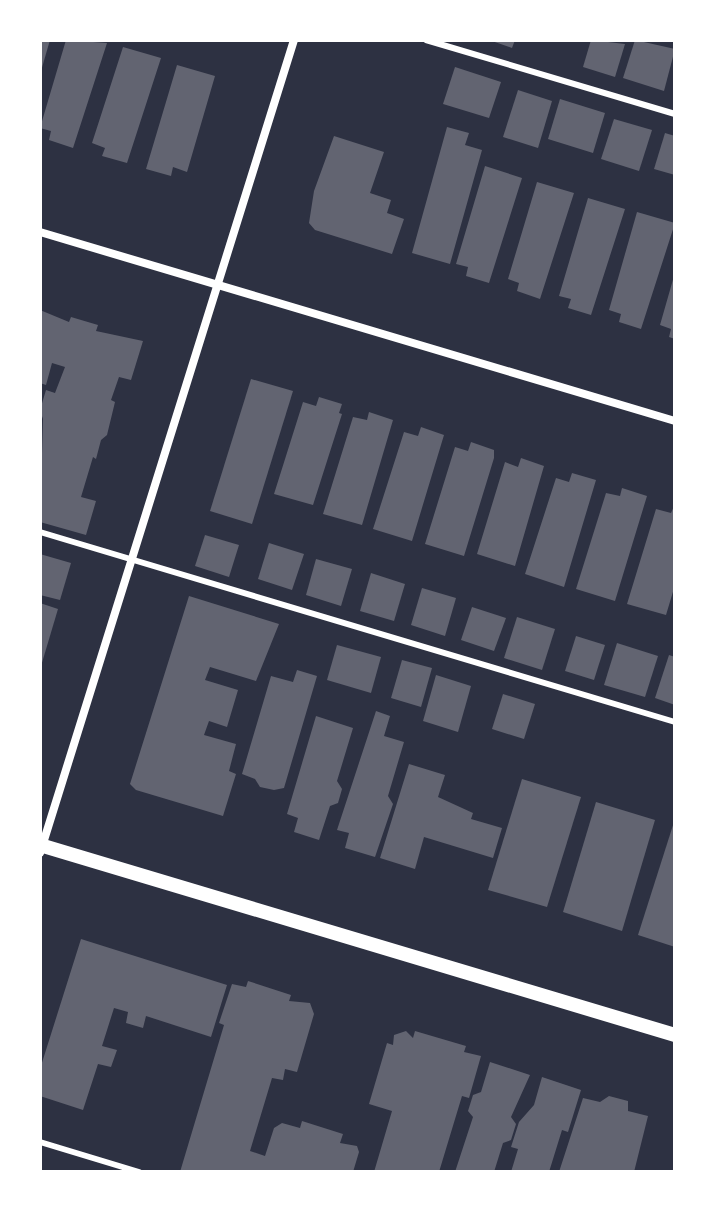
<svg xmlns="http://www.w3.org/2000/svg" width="715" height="1212" font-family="Manrope,sans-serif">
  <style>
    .building { fill: #626471 }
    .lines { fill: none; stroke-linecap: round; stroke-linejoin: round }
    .service { stroke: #fff; stroke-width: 6 }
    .minor { stroke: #fff; stroke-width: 8 }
    .tertiary { stroke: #fff; stroke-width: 14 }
  </style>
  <rect width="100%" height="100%" fill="#2d3142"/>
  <g class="building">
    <path d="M40,40H50L41,71H40Z"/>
    <path d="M66,40L107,43L73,148L49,140L51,131L40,128Z"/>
    <path d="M489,40H515L512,48Z"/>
    <path d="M591,40L625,44L615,77L583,67Z"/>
    <path d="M635,40L675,49L664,91L623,78Z"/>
    <path d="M123,47L161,58L127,163L102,156L105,148L92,143Z"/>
    <path d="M177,65L215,76L187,172L173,167L171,176L146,169Z"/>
    <path d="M455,67L501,82L489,118L443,104Z"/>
    <path d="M518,90L552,101L538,148L503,137Z"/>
    <path d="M560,99L605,113L593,153L548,139Z"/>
    <path d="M614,119L652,130L639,171L601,159Z"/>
    <path d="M447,127L469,133L465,145L482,150L450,264L412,253Z"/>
    <path d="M665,133L675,136V175L654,169Z"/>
    <path d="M334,136L384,152L370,193L391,200L387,213L404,219L392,254L315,230L309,223L314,191Z"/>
    <path d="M485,166L522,178L489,283L466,276L468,267L456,264Z"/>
    <path d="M537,182L574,193L540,299L517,291L519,283L508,279Z"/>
    <path d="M588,198L625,209L591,315L568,308L571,299L559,296Z"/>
    <path d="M637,212L675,223L641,329L619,322L621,314L609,310Z"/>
    <path d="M674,276H675V339L669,337L671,329L660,325Z"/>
    <path d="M40,310L69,322L71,317L98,325L96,331L143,341L131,380L119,377L111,400L115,402L107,435L101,440L96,459L93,457L81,497L96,501L86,535L40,522L43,419L40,410L46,390L55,393L65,367L52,363L46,385L40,383Z"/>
    <path d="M251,379L293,391L252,524L210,511Z"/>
    <path d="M319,397L342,404L339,413L342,414L313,505L274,494L303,402L316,406Z"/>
    <path d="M369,412L393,420L362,525L323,514L353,417L367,420Z"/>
    <path d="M421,427L444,435L412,541L373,529L404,432L418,436Z"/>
    <path d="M471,442L494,450V458L464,556L425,544L455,447L468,451Z"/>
    <path d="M521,458L544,466L515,566L477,554L505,462L518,467Z"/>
    <path d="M572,473L596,480L564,587L525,574L556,478L569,482Z"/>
    <path d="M622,488L647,496L615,601L576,589L606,493L620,496Z"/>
    <path d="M675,504V585L666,615L627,604L656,509L671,513Z"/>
    <path d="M205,535L239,545L229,577L195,566Z"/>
    <path d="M269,543L304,554L292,590L258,579Z"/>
    <path d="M40,554L71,563L60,600L40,595Z"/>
    <path d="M316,559L352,569L341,606L306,595Z"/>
    <path d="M371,573L405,584L394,621L360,611Z"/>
    <path d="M422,588L456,598L445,636L411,625Z"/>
    <path d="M189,596L279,624L256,681L210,667L205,680L238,690L227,727L209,721L204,735L236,744L229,771L236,774L223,816L136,790L130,784Z"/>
    <path d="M40,603L58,609L41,666L40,665Z"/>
    <path d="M472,607L506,618L494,651L461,640Z"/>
    <path d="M517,617L555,629L542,670L504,658Z"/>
    <path d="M576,636L605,645L594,680L565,671Z"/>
    <path d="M617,643L658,656L645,697L604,685Z"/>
    <path d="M337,645L381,657L371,693L327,680Z"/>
    <path d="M669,655L675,657V705L655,698Z"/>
    <path d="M402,660L432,668L421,707L391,698Z"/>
    <path d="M297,670L317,676L284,788L274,790L260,787L255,779L242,774L271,676L293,682Z"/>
    <path d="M436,675L471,686L458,732L423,721Z"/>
    <path d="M503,694L535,704L524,739L492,729Z"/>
    <path d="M376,711L390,716L384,736L404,742L388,796L393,804L375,857L345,848L349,833L337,830Z"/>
    <path d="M316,716L353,728L337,781L342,789L338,803L330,806L319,840L294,832L298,818L287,814Z"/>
    <path d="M409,764L445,775L438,797L473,813L471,819L502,828L493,858L424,837L415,869L380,858Z"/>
    <path d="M522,779L581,797L547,907L488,890Z"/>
    <path d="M596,802L655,820L622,931L563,912Z"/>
    <path d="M674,822H675V947L638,935Z"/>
    <path d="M81,939L227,985L211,1037L146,1016L143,1028L126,1023L128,1012L114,1008L102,1046L117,1050L111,1067L98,1064L83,1110L40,1096V1069Z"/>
    <path d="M248,981L291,995L289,1001L310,1003L314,1014L297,1072L285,1069L283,1080L272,1078L250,1151L265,1156L274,1128L282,1123L300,1128L302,1121L343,1134L340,1143L357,1146L359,1152L353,1172H180L224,1025L219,1023L232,984L246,987Z"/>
    <path d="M406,1031L413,1038L415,1031L466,1046L464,1052L481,1056L469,1098L462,1096L439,1172H374L392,1111L369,1104L387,1043L393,1045L394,1035Z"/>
    <path d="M490,1062L530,1075L511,1117L516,1124L511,1140L503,1143L494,1172H455L473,1117L468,1111L473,1095L481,1092Z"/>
    <path d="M542,1077L581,1090L568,1132L562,1130L549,1172H511L518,1149L511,1147L519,1122L534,1105Z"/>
    <path d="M609,1096L628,1101V1111L648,1116L634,1172H559L583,1098L600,1102Z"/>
  </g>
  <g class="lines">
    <g class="service">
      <path d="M426,40L675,114"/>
      <path d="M40,532L675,722"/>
      <path d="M40,1142L139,1172"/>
    </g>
    <g class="minor">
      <path d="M40,232L675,421"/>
      <path d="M40,853L294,40"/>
    </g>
    <path class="tertiary" d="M40,845L675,1035"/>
  </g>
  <rect width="715" height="1212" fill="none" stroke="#ffffff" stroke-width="84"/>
</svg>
